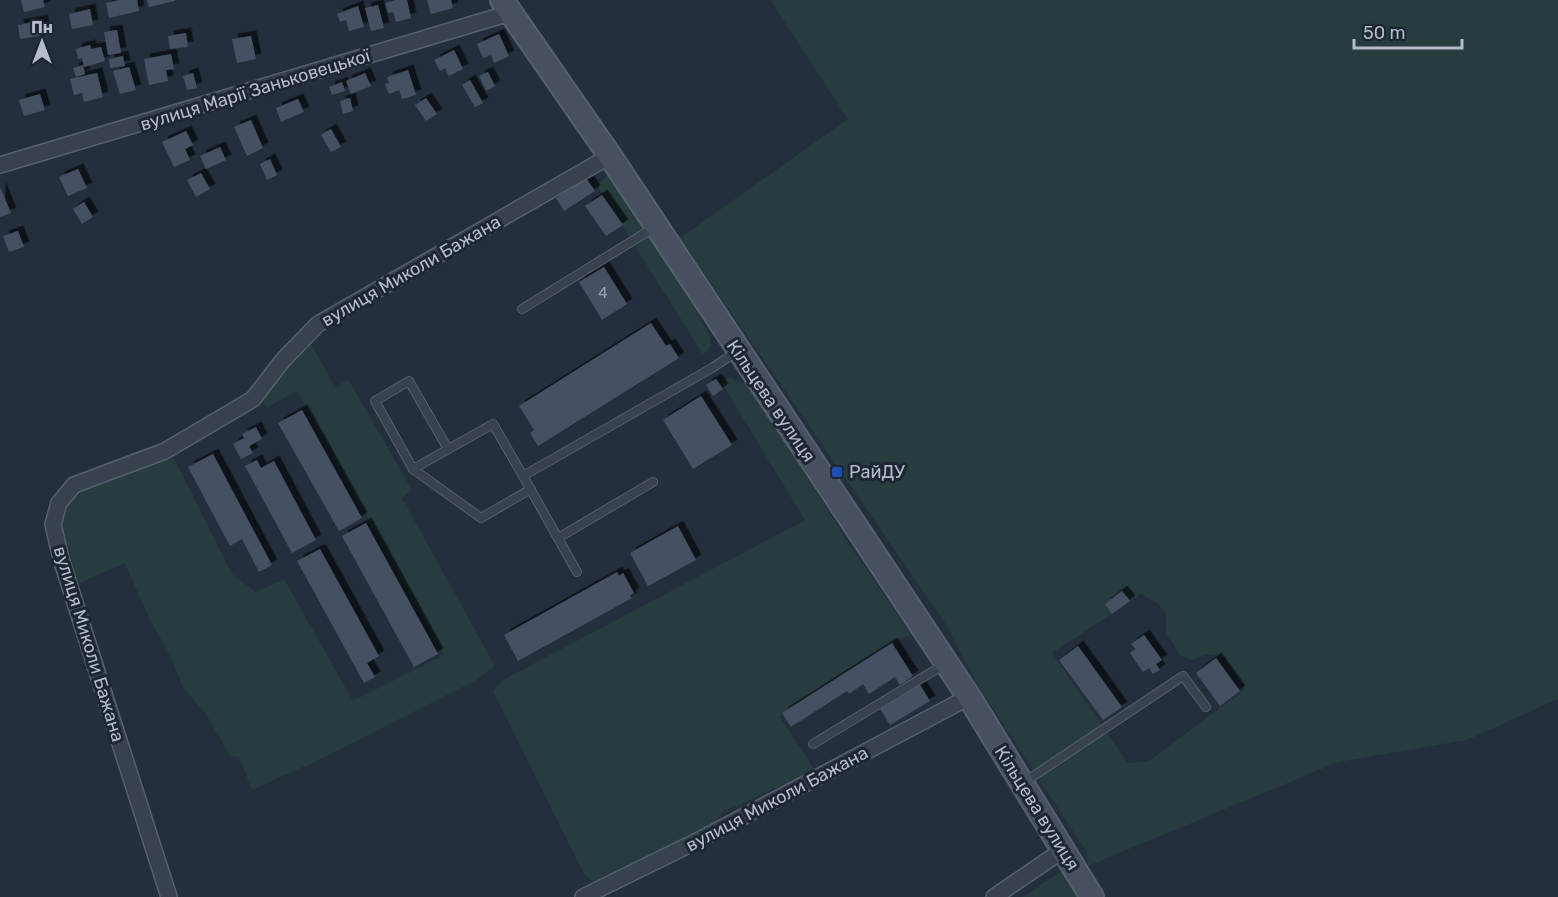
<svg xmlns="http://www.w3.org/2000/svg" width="1558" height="897" font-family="Rubik,sans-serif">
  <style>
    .green { fill: #263c3f; fill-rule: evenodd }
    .building { fill: #455162; filter: url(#shadow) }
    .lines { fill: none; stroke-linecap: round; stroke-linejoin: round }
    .lane-casing { stroke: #565f6c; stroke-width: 10 }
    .street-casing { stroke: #565f6c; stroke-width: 18 }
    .secondary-casing { stroke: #565f6c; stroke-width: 26 }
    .lane { stroke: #38414e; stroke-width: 8 }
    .street { stroke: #38414e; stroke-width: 15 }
    .secondary { stroke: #465061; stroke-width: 22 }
    .transit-dot { fill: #1a4fb4; stroke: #1d2633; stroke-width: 2 }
    .labels { text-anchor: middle; stroke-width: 6; stroke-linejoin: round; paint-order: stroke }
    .number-label { font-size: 15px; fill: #98a1af }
    .street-label { font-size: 18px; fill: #b4bcc9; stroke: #1d2633 }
    .poi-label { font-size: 18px; fill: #b4bcc9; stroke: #1d2633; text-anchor: start }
  </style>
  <defs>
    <filter id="shadow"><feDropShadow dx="5.5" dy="-5.5" stdDeviation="0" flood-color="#0009"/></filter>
  </defs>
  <rect width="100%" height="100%" fill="#242f3e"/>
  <g class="green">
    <path d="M770,0H1558V699L1467,740L1338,762L1088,866L1086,851L981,690L945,623L680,238L848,119ZM1141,594L1158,604L1166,613V632L1180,655L1192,660L1206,654L1223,656L1246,689L1149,761L1128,763L1052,653Z"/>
    <path d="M608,175L618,184L630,211L663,253L681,281L710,337L711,346L703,354L597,186Z"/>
    <path d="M309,341L336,388L348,379L412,490L402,498L495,666L475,681L312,763L252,790L239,757L230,756L206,714L183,687L169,653L150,620L125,563L79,583L78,590L66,557L59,522L65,504L77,490L174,458L232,574L256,592L284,579L353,701L444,655L297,391L266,408L262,398L290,360Z"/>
    <path d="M730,378L750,386L849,544L911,634L892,643L782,713L780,717L815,770L735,807L724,810L715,823L594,882L584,874L493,691L503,680L805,520L720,380Z"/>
    <path d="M1061,871L1076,897H1023Z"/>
  </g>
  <g class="building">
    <path d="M21,0H43L45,7L24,12Z"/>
    <path d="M119,0H137L139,11L109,18L106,3Z"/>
    <path d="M147,0H175V1L149,7Z"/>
    <path d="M395,0H407L411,18L396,22L393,12L388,13L385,3Z"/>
    <path d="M427,0H451L453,8L431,14Z"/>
    <path d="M378,5L384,28L371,31L365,8Z"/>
    <path d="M358,6L364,27L349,31L346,20L340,22L337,14Z"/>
    <path d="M90,9L93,25L72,29L69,14Z"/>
    <path d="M42,20L45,35L20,39L18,25Z"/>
    <path d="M117,30L121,53L108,55L104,32Z"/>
    <path d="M186,33L188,47L170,49L168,36Z"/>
    <path d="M499,34L509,56L494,63L491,55L483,58L477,44Z"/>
    <path d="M251,36L256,59L237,63L232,39Z"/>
    <path d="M90,45L91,49L101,47L105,61L84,67L82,58L78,59L76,49Z"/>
    <path d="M454,50L463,69L449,76L445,68L440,71L434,60Z"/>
    <path d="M171,54L174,69L166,70L168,81L149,85L144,59Z"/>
    <path d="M123,56L125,66L110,68L109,59Z"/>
    <path d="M83,65L85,74L76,77L73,68Z"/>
    <path d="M129,67L136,90L120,94L113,71Z"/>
    <path d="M408,70L416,95L402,99L399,90L389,94L385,84L389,83L387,77Z"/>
    <path d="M488,72L495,86L486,91L479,76Z"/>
    <path d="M97,73L103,97L84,102L82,93L74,95L70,79Z"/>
    <path d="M193,73L197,88L187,90L183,76Z"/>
    <path d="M365,73L371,86L351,94L346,81Z"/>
    <path d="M470,80L483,103L475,107L462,85Z"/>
    <path d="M342,82L345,91L332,95L329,87Z"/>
    <path d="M40,94L45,110L24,116L19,100Z"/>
    <path d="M350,98L353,111L343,114L340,101Z"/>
    <path d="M426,98L437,114L426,121L415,105Z"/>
    <path d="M298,99L304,112L281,122L276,108Z"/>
    <path d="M251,120L263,148L247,156L234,127Z"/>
    <path d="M331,129L341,147L331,152L321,135Z"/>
    <path d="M186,131L193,145L185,149L190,160L174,167L162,142Z"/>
    <path d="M220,147L226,160L206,169L200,156Z"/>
    <path d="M270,159L277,175L267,180L260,164Z"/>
    <path d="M78,169L87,188L68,196L59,177Z"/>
    <path d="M201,173L210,189L196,197L187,180Z"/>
    <path d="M586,178L595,191L564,211L556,198Z"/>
    <path d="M0,187L11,213L0,217Z"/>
    <path d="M602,195L623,225L606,236L585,206Z"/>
    <path d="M84,202L93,217L82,224L73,209Z"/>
    <path d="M18,231L24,247L9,252L3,236Z"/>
    <path d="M604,267L627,304L602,320L579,282Z"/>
    <path d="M651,323L666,346L670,344L679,358L538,446L530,433L534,430L519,406Z"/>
    <path d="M716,379L723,389L713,396L706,385Z"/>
    <path d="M701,396L732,445L693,469L663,420Z"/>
    <path d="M302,410L362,518L339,531L278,423Z"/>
    <path d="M256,427L262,439L249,446L253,453L241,459L233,444L244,438L242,434Z"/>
    <path d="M213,454L272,565L259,572L242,539L230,546L188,467Z"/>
    <path d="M257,460L261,468L274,461L316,540L292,553L245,466Z"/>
    <path d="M366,523L438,654L414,667L342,536Z"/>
    <path d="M678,526L696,560L648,586L630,553Z"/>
    <path d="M320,549L379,656L367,663L375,677L364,683L297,561Z"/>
    <path d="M617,572L619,576L623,573L634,593L630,596L632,598L518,661L504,635Z"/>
    <path d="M1122,591L1130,601L1112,614L1105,604Z"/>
    <path d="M1144,635L1162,660L1156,664L1160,670L1153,674L1149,668L1143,672L1130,653L1136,649L1131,644Z"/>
    <path d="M892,643L913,676L900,685L895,677L869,694L863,684L849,694L847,691L791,727L782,713Z"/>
    <path d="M1078,646L1122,707L1103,720L1059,660Z"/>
    <path d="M1216,658L1240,691L1220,706L1196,673Z"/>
    <path d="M920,685L930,701L890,725L880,709Z"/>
  </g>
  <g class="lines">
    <defs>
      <g id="lane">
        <path d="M522,309L655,227"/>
        <path d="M448,449L409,381L375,401L413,469L493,424L523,476"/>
        <path d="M413,469L481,518L531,489"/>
        <path d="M558,538L653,482"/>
        <path d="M577,572L523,476L712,368L736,352"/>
        <path d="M813,744L945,664"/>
        <path d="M1023,783L1183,676L1206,707"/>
      </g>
      <g id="street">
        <path d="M0,165L510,13"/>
        <path d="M169,897L61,559L53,524L59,503L74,485L165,451L253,399L283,360L318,324L610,156"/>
        <path d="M583,897L701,839L969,697"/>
        <path d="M994,897L1063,850"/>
      </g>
      <path id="secondary" d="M502,0L610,156L969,697L1092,897"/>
    </defs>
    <use href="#lane" class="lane-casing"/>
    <use href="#street" class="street-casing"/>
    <use href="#secondary" class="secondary-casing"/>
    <use href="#lane" class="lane"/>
    <use href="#street" class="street"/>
    <use href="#secondary" class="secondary"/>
  </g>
  <rect class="transit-dot" x="831" y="466" width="12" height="12" rx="3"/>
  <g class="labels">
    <g class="number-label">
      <text x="603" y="298">4</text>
    </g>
    <g class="street-label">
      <text transform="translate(255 90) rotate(-17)" y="6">вулиця Марії Заньковецької</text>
      <text transform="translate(411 271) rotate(-30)" y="6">вулиця Миколи Бажана</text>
      <text transform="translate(771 401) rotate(56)" y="6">Кільцева вулиця</text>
      <text transform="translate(89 644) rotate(73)" y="6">вулиця Миколи Бажана</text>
      <text transform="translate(777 799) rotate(-28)" y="6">вулиця Миколи Бажана</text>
      <text transform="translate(1037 808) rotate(58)" y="6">Кільцева вулиця</text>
    </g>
    <g class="poi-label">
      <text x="849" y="478">РайДУ</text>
    </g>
  </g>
  <g transform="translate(42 42)" stroke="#1d2633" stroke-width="4.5" paint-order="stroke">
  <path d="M0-4.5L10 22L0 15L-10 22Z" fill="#b4bcc9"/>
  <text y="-9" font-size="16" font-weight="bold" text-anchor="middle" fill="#b4bcc9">Пн</text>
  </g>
  <path d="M1354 39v9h108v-9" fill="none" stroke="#b4bcc9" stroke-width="3"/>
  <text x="1363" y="39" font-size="18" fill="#b4bcc9" stroke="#1d2633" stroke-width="4.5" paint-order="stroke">50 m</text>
</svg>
